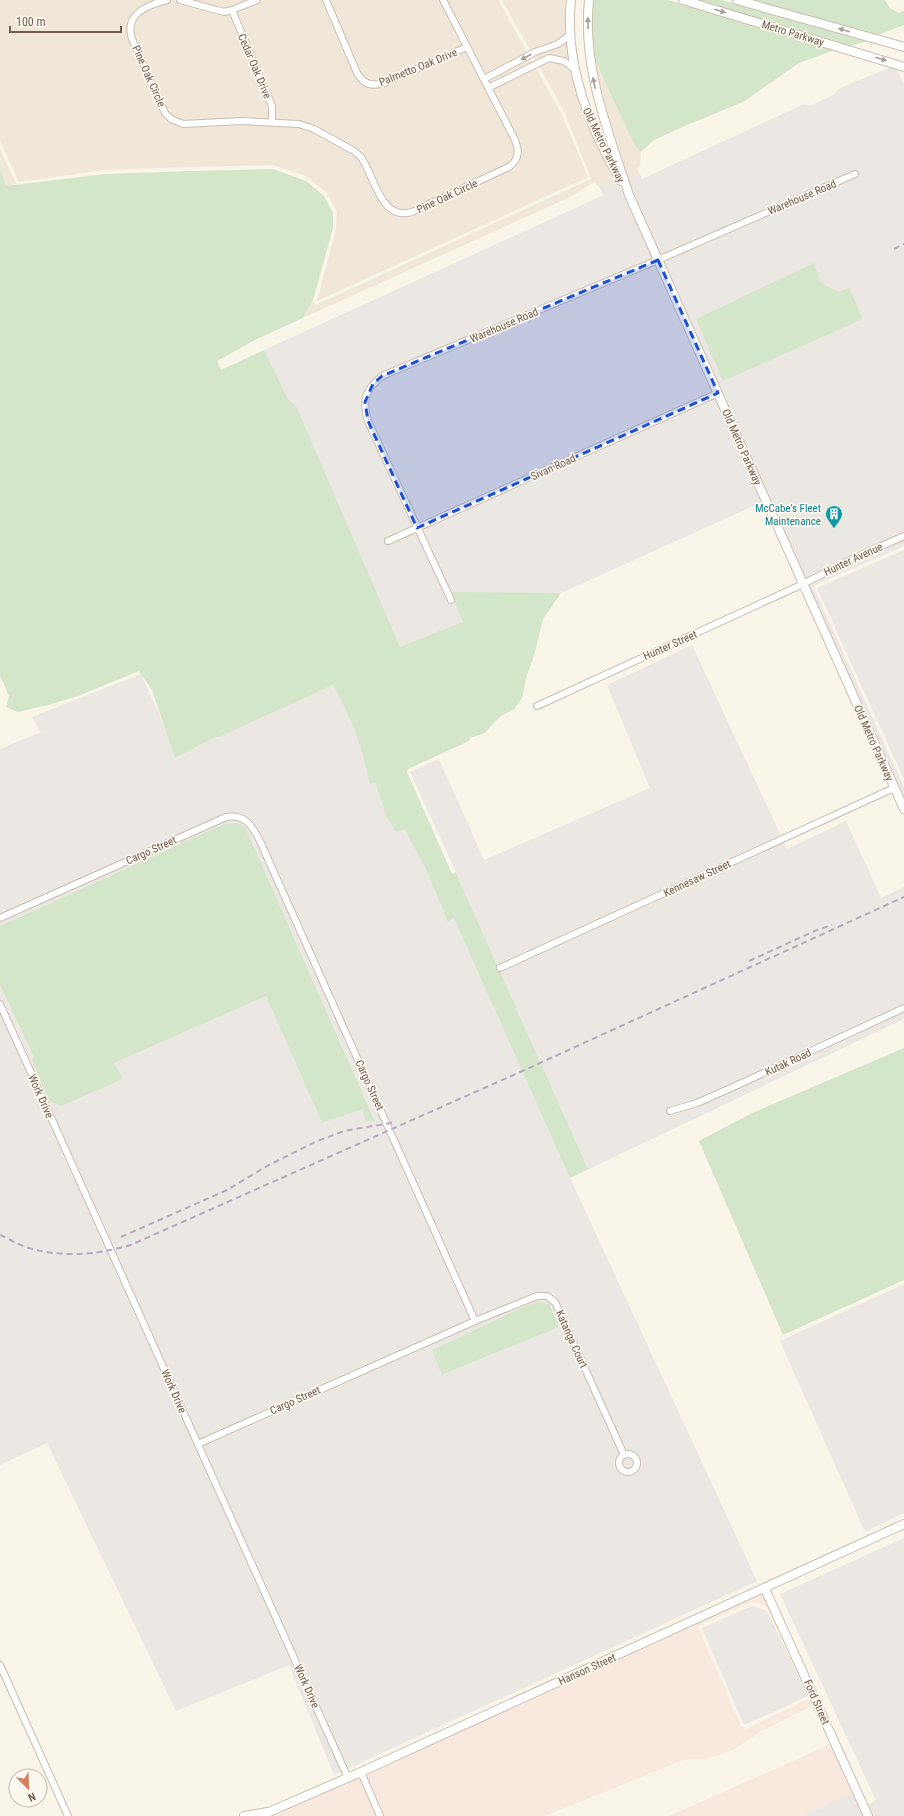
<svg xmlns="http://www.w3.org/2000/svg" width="904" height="1816" font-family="'Roboto Condensed',sans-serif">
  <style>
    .residential { fill: #f0e7d8 }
    .commercial { fill: #f8e8de }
    .industrial { fill: #ebe7e2; fill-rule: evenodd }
    .green { fill: #d3e6c9 }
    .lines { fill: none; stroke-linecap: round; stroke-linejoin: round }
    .street-casing { stroke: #cbbdb0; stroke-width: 8 }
    .secondary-casing { stroke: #cdbeae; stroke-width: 10 }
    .street { stroke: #fff; stroke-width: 6 }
    .secondary { stroke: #fff; stroke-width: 8 }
    .rail { stroke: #b8a8c2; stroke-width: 2; stroke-dasharray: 6 4; stroke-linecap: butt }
    .oneway { fill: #aa9e96 }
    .marked { fill: #1d4ed8; fill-opacity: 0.2; stroke: #1d4ed8; stroke-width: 3; stroke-dasharray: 8 5; stroke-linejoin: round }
    .labels { text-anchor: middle; stroke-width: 3.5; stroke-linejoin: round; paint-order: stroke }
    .street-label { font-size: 11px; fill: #715e50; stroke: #fdf8ef }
    .culture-label { font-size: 11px; fill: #0d838f; stroke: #fdf8ef; text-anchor: end }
  </style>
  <rect width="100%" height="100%" fill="#faf5e9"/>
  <g class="residential">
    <path d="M0,0H498L561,113L588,177L317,301L336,229L337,212L327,193L306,176L273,165L187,167L104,170L19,182L0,141Z"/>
    <path d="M502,0H567V34L570,69L582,112L607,165L617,182L600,188L594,182L570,197L303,318L313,300L315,304H318L591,179L564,111Z"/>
    <path d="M594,58L635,146L641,152L640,165L637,168L640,174L628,179L600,90Z"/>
    <path d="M0,149L16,184L6,187L0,168Z"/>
  </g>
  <g class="commercial">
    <path d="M763,1595L772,1612L770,1609L762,1604L752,1602L700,1625L698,1627L741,1726L746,1729L811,1698L814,1705L760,1732L733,1750L707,1759H685L545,1816H272Z"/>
    <path d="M831,1744L860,1808L852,1794L802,1816H669Z"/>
  </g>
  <g class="industrial">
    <path d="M891,67L896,68L904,85V546L815,585L814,588L904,787V800L762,502L559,594L403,652L400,648L293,404L288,399L264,350L604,195L600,188L617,182L625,195L632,192L628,179L640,174L642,179L804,104L810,106L835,94L838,89Z"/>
    <path d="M904,550V779L817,588Z"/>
    <path d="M692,645L787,849L846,821L881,898L904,887V1019L570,1178L757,1581L334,1775L289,1665L176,1711L47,1443L0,1465V985L34,1057L32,1060L48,1100L55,1104L123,1079L113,1063L266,996L322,1123L363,1109L375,1120L245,827L237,823L224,824L0,926V749L41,732L32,717L141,674L175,750L339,683L432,882L456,872L410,772L439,759L484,860L650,788L607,685ZM456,873L588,1169L570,1177L438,881ZM527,1305L559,1327L443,1375L432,1350Z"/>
    <path d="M904,1284V1513L865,1532L780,1341Z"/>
    <path d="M904,1538V1816H872L867,1805L876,1800L780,1594Z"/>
    <path d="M752,1606L767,1611L808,1696L744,1725L702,1628Z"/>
    <path d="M852,1794L864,1816H802Z"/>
  </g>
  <g class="green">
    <path d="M593,0H668L835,50L799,63L743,102L687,125L654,140L641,152L635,146L594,58L591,17Z"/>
    <path d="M697,0H722L867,41L850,46Z"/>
    <path d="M753,0H885L890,8L899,13L904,11V25L878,35Z"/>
    <path d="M0,168L6,186L105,174L191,171L273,169L306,181L324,196L333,213V228L313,300L303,318L255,340L217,361L221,370L264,350L288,399L296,406L400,647L463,622L451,592L561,593L543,619L534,656L527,675L522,698L514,709L501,716L491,726L485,733L470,738L469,741L408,769L407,772L452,874L456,873L588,1169L570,1178L454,918L448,922L427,871L405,829L396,832L387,817L375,782L370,784C364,751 350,714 333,685L219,737H215L175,758L152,690L139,671L78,696L48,705L18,712L6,707L9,696L0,675Z"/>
    <path d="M814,263L821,283L839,292L849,288L863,319L723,381L696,319Z"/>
    <path d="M237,823L245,827L375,1121H365L363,1109L322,1123L266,996L114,1063L123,1079L61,1106L55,1104L48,1100L32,1060L34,1057L0,985V926L224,824Z"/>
    <path d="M904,1048V1280L783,1335L699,1141L750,1114Z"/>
    <path d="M539,1302L549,1304L559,1327L442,1375L432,1350L527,1305Z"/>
  </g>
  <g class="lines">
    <defs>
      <g id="street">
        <path d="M167,0C147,5 124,14 132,39L165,113L171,119L183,124L242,121L299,124L314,129L354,151L361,157C375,177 380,221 412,212L509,167C521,158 519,148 513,136L443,0"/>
        <path d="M180,0L224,12L232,10L257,0"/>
        <path d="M326,0L357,73C363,84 372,87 384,83L467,47"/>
        <path d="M232,10L272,106V122"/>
        <path d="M484,79L535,52L558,44L571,34"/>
        <path d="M488,88L549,58L564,61L574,69"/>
        <path d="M388,541L718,393"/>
        <path d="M451,600L368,421C362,400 365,390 382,376L658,260L855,174"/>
        <path d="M537,706L803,584L846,562L904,536"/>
        <path d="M0,918L226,817C244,814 251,824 259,839L475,1321L198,1444"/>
        <path d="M500,968L894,788"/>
        <path d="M0,1004L348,1778"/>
        <path d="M670,1111L697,1103L731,1088L904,1008"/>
        <path d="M475,1321L537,1296H547L555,1302L624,1455"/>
        <circle cx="628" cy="1463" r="9"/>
        <path d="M0,1665L68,1816"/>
        <path d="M361,1772L380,1816"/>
      </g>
      <g id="secondary">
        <path d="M571,0C564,64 589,127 621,181"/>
        <path d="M589,0C582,68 608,131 629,195L904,809"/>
        <path d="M683,0L904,67"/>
        <path d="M737,0L904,47"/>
        <path d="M765,1589L868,1816"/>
        <path d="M244,1816L268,1812"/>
        <path d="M263,1816L269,1812L361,1772L904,1524"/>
      </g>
    </defs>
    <use href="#street" class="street-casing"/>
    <use href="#secondary" class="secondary-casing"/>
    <use href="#street" class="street"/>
    <use href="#secondary" class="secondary"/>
    <g class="rail">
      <path d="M894,249L904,244"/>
      <path d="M749,961L817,930L832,925"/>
      <path d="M0,1235C9,1239 19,1245 29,1248C63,1258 99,1255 133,1244L518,1073L904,897"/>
      <path d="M121,1237L227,1190L267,1166L315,1142L344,1131L396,1122"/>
    </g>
  </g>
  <defs><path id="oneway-solid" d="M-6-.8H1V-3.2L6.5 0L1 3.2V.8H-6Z"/></defs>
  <g class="oneway">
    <use href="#oneway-solid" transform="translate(720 11) rotate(17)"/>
    <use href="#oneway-solid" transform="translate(588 23) rotate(-92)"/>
    <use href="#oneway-solid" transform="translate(844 30) rotate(-164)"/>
    <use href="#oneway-solid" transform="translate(526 57) rotate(152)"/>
    <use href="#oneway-solid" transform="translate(881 59) rotate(17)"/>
    <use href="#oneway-solid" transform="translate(594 83) rotate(-101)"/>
  </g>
  <path class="marked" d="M658,260L718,393L417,528L368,421L365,402L373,384L382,376Z"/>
  <defs>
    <symbol id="building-pin" viewBox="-11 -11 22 30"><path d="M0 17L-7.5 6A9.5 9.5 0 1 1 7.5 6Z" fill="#0f9aa8" stroke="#fdf8ef"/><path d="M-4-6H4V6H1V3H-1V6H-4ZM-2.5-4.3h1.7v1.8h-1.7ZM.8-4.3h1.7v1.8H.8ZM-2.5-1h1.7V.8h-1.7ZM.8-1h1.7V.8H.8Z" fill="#fff"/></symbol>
  </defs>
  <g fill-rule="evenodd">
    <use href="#building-pin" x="824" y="504" width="20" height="27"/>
  </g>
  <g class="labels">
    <g class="street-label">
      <text transform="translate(793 33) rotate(17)" y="4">Metro Parkway</text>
      <text transform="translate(255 66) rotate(67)" y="4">Cedar Oak Drive</text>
      <text transform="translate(418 67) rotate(-22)" y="4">Palmetto Oak Drive</text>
      <text transform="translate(149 76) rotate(66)" y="4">Pine Oak Circle</text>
      <text transform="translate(604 145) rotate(64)" y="4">Old Metro Parkway</text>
      <text transform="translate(447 196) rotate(-25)" y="4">Pine Oak Circle</text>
      <text transform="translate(802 197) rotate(-23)" y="4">Warehouse Road</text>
      <text transform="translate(504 325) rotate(-23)" y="4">Warehouse Road</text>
      <text transform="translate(742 447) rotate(66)" y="4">Old Metro Parkway</text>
      <text transform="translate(553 467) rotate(-24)" y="4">Sivan Road</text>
      <text transform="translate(853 559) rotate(-25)" y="4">Hunter Avenue</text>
      <text transform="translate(670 645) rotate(-24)" y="4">Hunter Street</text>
      <text transform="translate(874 743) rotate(66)" y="4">Old Metro Parkway</text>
      <text transform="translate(151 850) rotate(-24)" y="4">Cargo Street</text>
      <text transform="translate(697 878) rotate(-25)" y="4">Kennesaw Street</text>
      <text transform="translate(788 1062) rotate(-25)" y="4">Kutak Road</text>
      <text transform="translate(370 1085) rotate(66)" y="4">Cargo Street</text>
      <text transform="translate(41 1096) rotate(66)" y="4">Work Drive</text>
      <text transform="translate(572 1339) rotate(66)" y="4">Katanga Court</text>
      <text transform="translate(174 1391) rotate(66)" y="4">Work Drive</text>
      <text transform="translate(295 1400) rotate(-24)" y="4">Cargo Street</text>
      <text transform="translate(587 1669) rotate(-24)" y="4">Hanson Street</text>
      <text transform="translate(307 1686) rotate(66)" y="4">Work Drive</text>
      <text transform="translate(817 1702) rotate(66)" y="4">Ford Street</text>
    </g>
    <g class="culture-label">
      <text x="821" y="512">McCabe's Fleet<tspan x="821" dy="13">Maintenance</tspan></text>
    </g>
  </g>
  <g transform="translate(28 1788) rotate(157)"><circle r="19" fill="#fdf8ef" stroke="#c5baaf"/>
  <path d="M0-3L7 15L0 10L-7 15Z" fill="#d4815e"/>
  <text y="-6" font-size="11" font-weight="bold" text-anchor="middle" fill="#715e50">N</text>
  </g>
  <path d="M10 26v6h111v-6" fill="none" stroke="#715e50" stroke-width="2"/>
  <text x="16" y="26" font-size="12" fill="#715e50" stroke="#fdf8ef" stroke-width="3" paint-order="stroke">100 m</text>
</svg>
